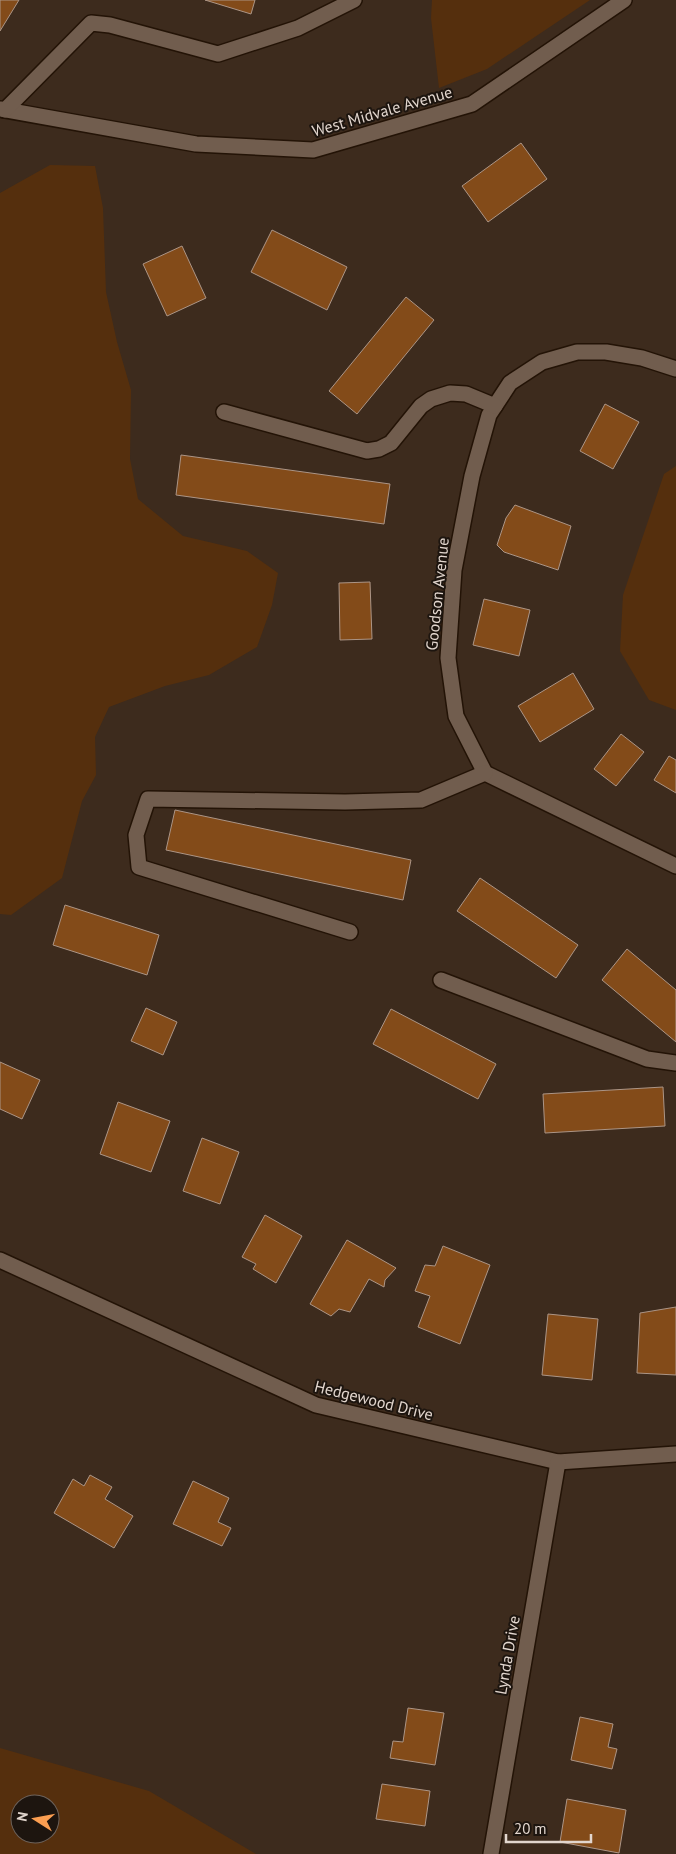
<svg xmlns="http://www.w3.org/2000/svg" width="676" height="1854" font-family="'PT Sans',sans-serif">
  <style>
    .green { fill: #552f0d; fill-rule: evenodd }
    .building { fill: #834b19; stroke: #ac9586 }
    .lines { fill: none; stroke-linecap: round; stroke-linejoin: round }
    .minor-casing { stroke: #231306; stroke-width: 18 }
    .minor { stroke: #715d4e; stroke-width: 15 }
    .labels { text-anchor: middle; stroke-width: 4; stroke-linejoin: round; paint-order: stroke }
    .street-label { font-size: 16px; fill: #e2d6ce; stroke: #1d150f }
  </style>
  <rect width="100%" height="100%" fill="#3d2b1d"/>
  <g class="green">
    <path d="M432,0H590L487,69L439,88L431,18Z"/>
    <path d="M50,165L95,166L103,208L106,292L117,342L131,390L130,459L138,499L183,536L247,551L278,573L272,605L257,647L209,675L165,686L109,707L95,737L96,775L82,801L62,878L11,915L0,914V193Z"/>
    <path d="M676,466V710L649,700L620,651L623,595L664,474Z"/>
    <path d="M0,1748L149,1791L256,1854H0ZM20,1804H50V1834H20Z"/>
  </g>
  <g class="building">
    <path d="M0,0H19L0,31Z"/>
    <path d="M205,0H255L251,14Z"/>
    <path d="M521,143L547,179L488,222L462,186Z"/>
    <path d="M272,230L347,267L327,310L251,272Z"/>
    <path d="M182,246L206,298L167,316L143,264Z"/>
    <path d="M406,297L434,320L357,414L329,391Z"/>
    <path d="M605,404L639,422L613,469L580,451Z"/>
    <path d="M181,455L390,484L384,524L176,495Z"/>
    <path d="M515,505L571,526L558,570L504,552L497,545L506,518Z"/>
    <path d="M370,582L372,639L340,640L339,583Z"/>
    <path d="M484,599L530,610L519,656L473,645Z"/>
    <path d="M573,673L594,709L540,742L518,706Z"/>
    <path d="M621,734L644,752L616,786L594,769Z"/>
    <path d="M669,756L676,760V793L654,780Z"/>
    <path d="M175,810L411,860L403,900L166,850Z"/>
    <path d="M480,878L578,945L556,978L457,911Z"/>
    <path d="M65,905L159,935L147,975L53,945Z"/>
    <path d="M627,949L676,990V1042L602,980Z"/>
    <path d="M146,1008L177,1022L163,1055L131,1041Z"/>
    <path d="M391,1009L496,1064L478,1099L373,1044Z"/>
    <path d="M0,1062L40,1080L22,1119L0,1109Z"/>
    <path d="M663,1087L665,1126L545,1133L543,1094Z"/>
    <path d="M118,1102L170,1121L151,1172L100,1154Z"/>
    <path d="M202,1138L239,1152L220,1204L183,1191Z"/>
    <path d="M265,1215L302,1236L276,1283L253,1269L256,1264L242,1257Z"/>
    <path d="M347,1240L396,1268L385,1280L384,1287L369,1279L350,1312L339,1309L331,1316L310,1304Z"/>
    <path d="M443,1246L490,1265L460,1344L418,1327L430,1296L415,1291L425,1265L435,1266Z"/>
    <path d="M676,1307V1375L637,1373L640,1313Z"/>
    <path d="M548,1314L598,1319L592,1380L542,1375Z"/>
    <path d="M90,1475L112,1487L105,1499L133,1516L114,1548L54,1513L73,1479L84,1486Z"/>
    <path d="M193,1481L229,1498L218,1522L231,1528L222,1546L173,1524Z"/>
    <path d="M408,1708L444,1713L435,1765L390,1758L393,1741L403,1742Z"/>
    <path d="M580,1717L613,1724L608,1747L617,1749L612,1769L571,1760Z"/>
    <path d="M382,1784L430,1791L425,1826L376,1819Z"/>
    <path d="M567,1799L626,1810L619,1853L560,1842Z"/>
  </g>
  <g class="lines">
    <defs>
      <g id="minor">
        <path d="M0,109L196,144L313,150L472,104L624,0"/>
        <path d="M5,110L91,23L110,25L218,54L298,28L354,0"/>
        <path d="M676,369L642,358L606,352H577L542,362L510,383L489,415L472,476L454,570L448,658L456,716L485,773L676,866"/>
        <path d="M224,412L367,451L379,449L391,443L421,406L431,399L450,393L466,394L495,406"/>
        <path d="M350,932L139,867L136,835L148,799L345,802L421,800L485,773"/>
        <path d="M441,980L647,1059L676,1063"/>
        <path d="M0,1260L316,1405L558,1462L676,1454"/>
        <path d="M491,1854L558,1462"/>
      </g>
    </defs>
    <use href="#minor" class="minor-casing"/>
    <use href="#minor" class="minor"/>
  </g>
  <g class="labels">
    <g class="street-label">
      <text transform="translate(382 111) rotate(-16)" y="6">West Midvale Avenue</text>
      <text transform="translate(437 594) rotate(-84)" y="6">Goodson Avenue</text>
      <text transform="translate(374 1400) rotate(14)" y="6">Hedgewood Drive</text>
      <text transform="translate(507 1655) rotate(-80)" y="6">Lynda Drive</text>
    </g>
  </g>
  <g transform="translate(35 1819) rotate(281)"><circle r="24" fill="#1d150f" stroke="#6c625b"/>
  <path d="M0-4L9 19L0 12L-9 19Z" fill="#fb9e51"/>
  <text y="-8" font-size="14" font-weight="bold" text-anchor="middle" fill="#e2d6ce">N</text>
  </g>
  <path d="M506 1834v8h85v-8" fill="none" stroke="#e2d6ce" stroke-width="2.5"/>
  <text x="514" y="1834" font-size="15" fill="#e2d6ce" stroke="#1d150f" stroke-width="4" paint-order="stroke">20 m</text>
</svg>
